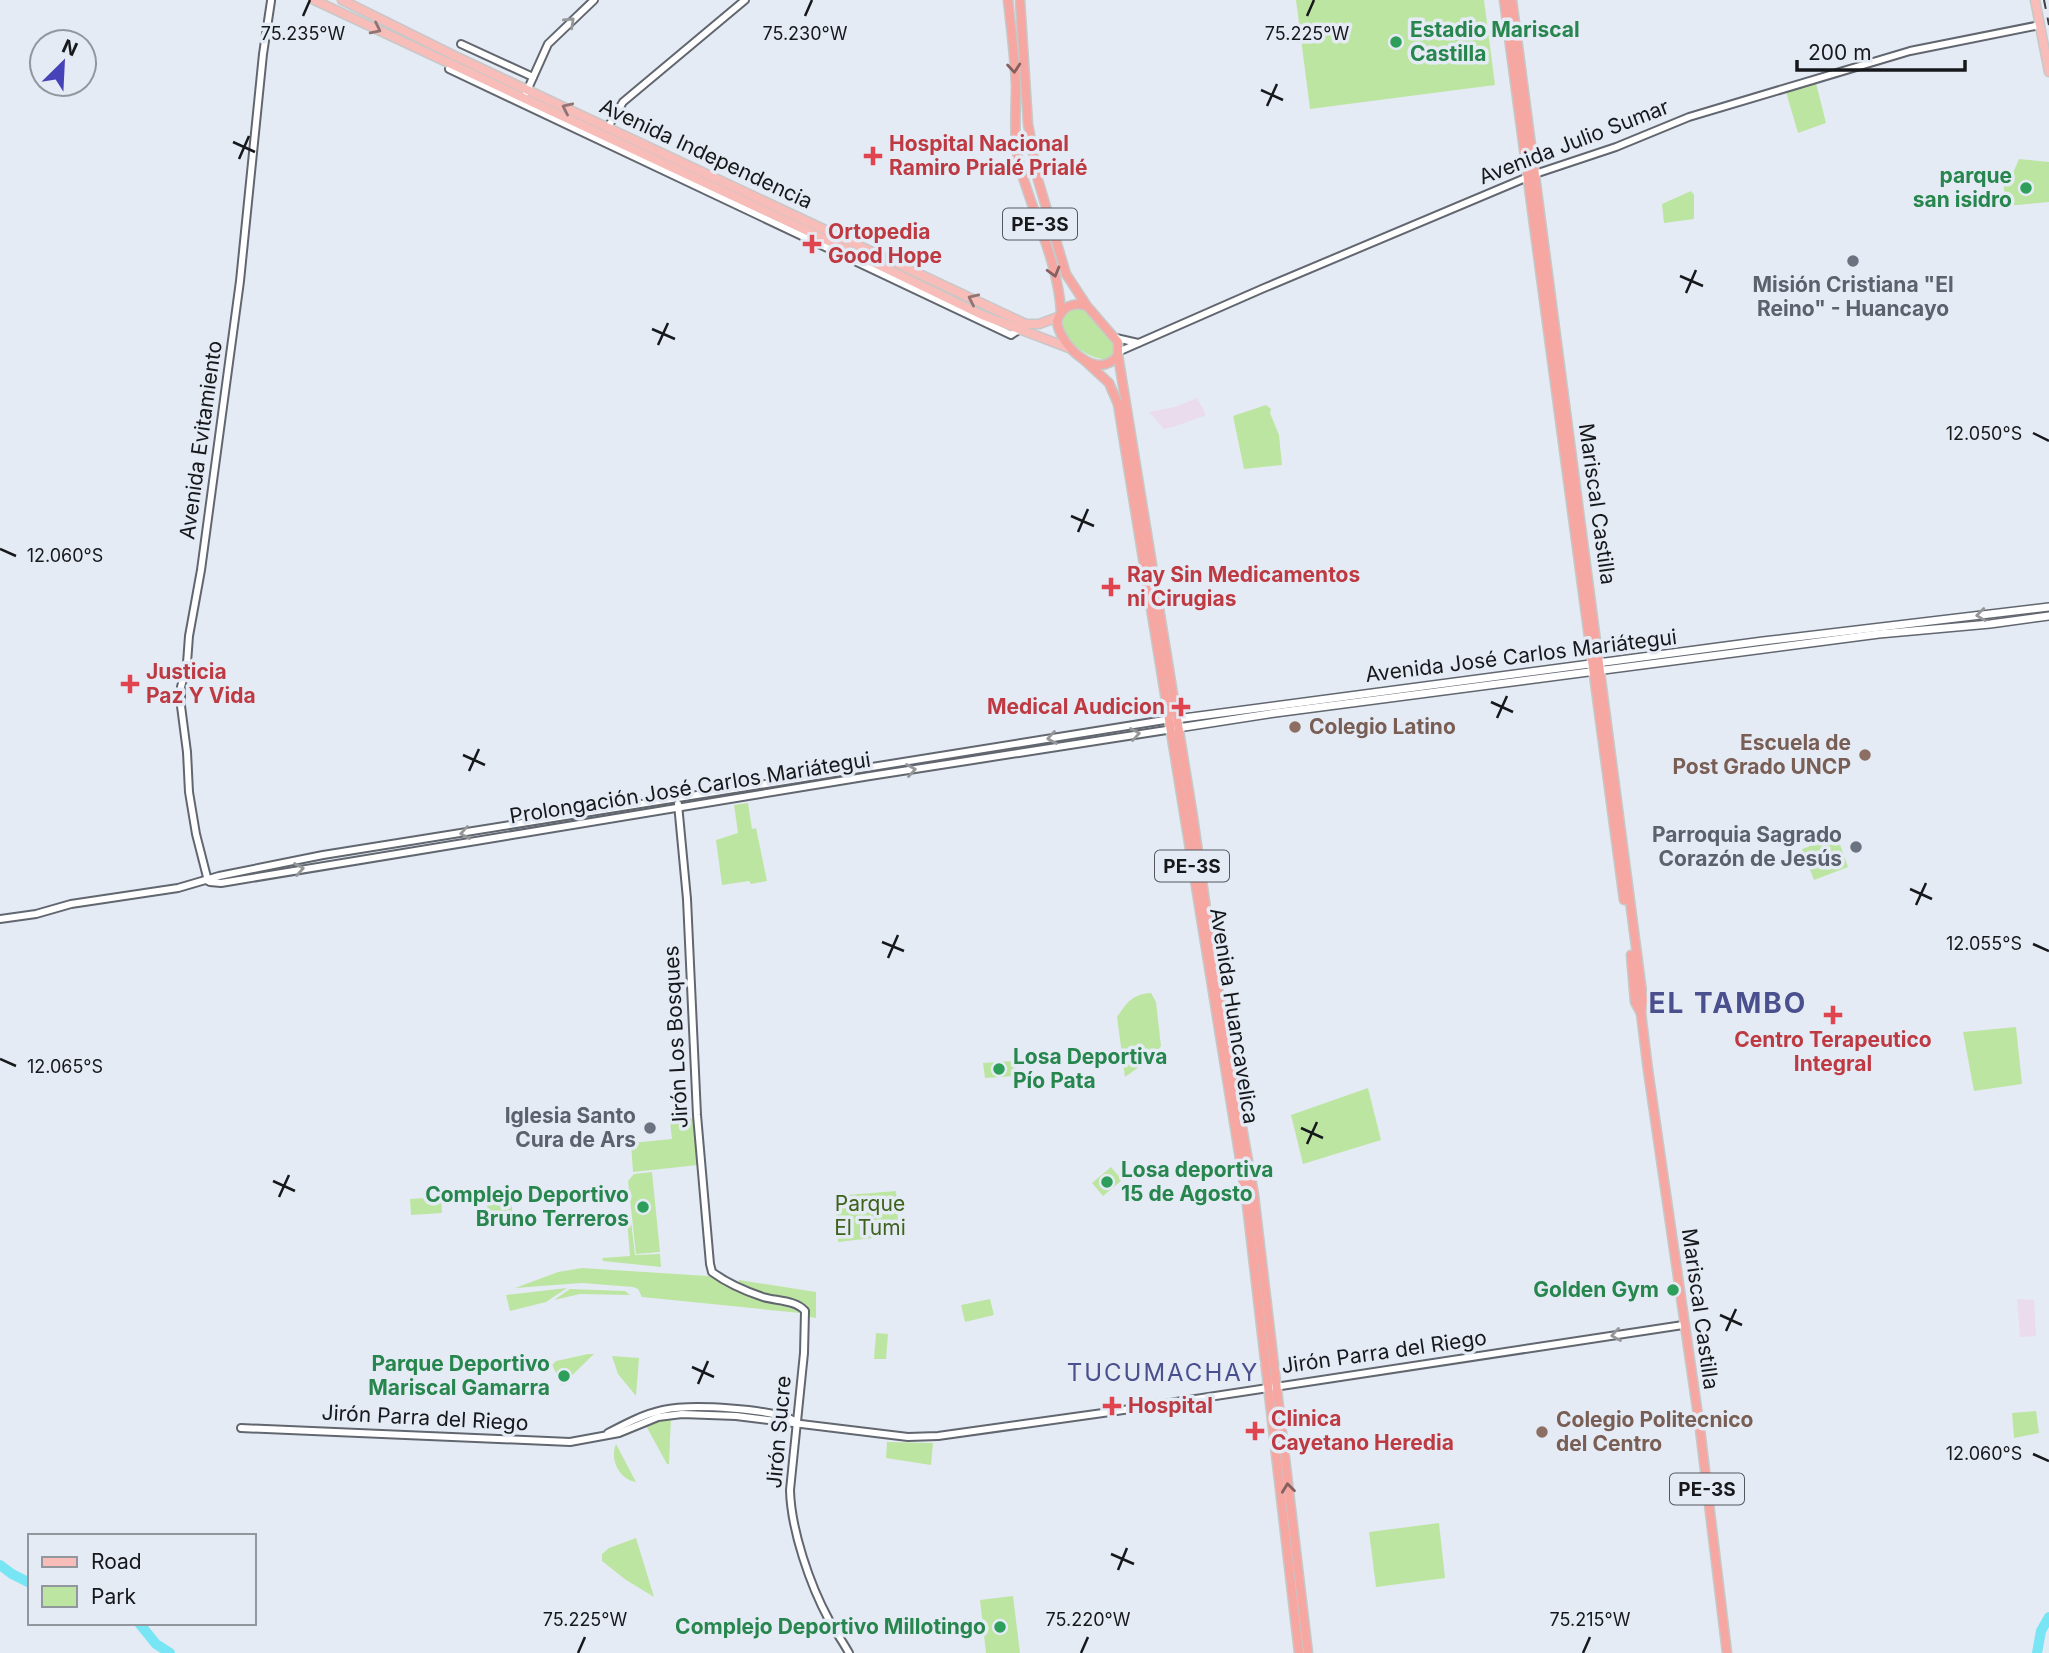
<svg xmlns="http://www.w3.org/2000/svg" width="2049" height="1653" font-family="Inter,sans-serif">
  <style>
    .commercial { fill: #eadbed }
    .green { fill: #bde5a2 }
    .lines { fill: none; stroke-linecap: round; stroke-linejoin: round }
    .river { stroke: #78e5f4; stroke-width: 10 }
    .tertiary-casing { stroke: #61666f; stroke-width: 10 }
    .secondary-casing { stroke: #61666f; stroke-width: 10 }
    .primary-casing { stroke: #c7c8c8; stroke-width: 11 }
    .trunk-casing { stroke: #c7c8c8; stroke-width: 11 }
    .tertiary { stroke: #fff; stroke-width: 6 }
    .secondary { stroke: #fff; stroke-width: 7 }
    .primary { stroke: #f8bdb9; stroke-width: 8 }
    .trunk { stroke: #f6a7a2; stroke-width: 8 }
    .rail { stroke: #3b3e42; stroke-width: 2; stroke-dasharray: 9 9; stroke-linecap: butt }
    .oneway { stroke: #969798 }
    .oneway2 { stroke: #927372 }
    .oneway3 { stroke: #86605e }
    .ticks { fill: none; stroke: #16181b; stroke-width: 2.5 }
    .leisure-dot { fill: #2e9e5b; stroke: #e5ebf5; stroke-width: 2.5 }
    .health-dot { fill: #e0444e; stroke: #e5ebf5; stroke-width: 2.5 }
    .worship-dot { fill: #6b7280; stroke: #e5ebf5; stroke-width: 2.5 }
    .education-dot { fill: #8d6e63; stroke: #e5ebf5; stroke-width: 2.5 }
    .labels { text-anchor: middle; stroke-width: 7; stroke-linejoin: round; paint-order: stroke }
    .shield { fill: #e5ebf5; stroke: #54575c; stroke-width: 2 }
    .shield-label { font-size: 19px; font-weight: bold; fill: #16181b }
    .leisure-label { font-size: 21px; font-weight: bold; fill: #27864d; stroke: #e5ebf5; text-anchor: end }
    .street-label { font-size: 21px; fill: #16181b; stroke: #e5ebf5 }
    .health-label { font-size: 21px; font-weight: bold; fill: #be3a42; stroke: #e5ebf5; text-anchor: start }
    .worship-label { font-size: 21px; font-weight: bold; fill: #5b616d; stroke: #e5ebf5; text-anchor: end }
    .education-label { font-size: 21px; font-weight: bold; fill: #785e54; stroke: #e5ebf5; text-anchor: start }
    .park-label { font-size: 21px; fill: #3e621d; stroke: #e5ebf5 }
    .quarter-label { font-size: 24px; letter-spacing: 2px; fill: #4a508d; stroke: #e5ebf5 }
    .district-label { font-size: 28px; font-weight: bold; letter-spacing: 2px; fill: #4a508d; stroke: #e5ebf5 }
    .ticks-label { font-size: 18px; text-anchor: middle; fill: #16181b; stroke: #e5ebf5; stroke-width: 7; stroke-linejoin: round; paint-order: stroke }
  </style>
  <rect width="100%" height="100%" fill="#e5ebf5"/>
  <g class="commercial">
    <path d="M1197,398L1206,415L1176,426L1164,429L1149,412L1175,407Z"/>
    <path d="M2017,1299L2034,1300L2036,1336L2020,1337Z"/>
  </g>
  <g class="green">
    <path d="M1296,0H1484L1495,85L1310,109Z"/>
    <path d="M1816,83L1826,123L1798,133L1786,92Z"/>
    <path d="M2019,159L2049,162V202L2006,206L2002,172L2013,173Z"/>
    <path d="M1691,191L1694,195V219L1664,223L1662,204Z"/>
    <path d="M1077,307L1086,310L1116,345V350L1110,359C1082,363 1036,318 1077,307Z"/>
    <path d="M1266,405L1271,409L1270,413L1279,435L1282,465L1244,469L1233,416Z"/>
    <path d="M748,803L752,829L756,828L767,881L751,884L749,881L722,885L716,840L738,833L734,805Z"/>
    <path d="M1837,836L1848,867L1814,880L1802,849Z"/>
    <path d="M1151,993L1156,1002L1161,1046L1153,1057L1125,1077L1117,1017C1127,1002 1133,994 1151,993Z"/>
    <path d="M2016,1027L2022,1084L1974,1091L1963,1032Z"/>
    <path d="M1014,1061L1015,1076L985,1078L983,1063Z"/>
    <path d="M1368,1088L1381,1140L1303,1164L1291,1115Z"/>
    <path d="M669,1114L694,1119L698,1165L633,1172L631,1143L672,1139Z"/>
    <path d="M1111,1167L1122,1180L1103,1196L1092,1183Z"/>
    <path d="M652,1172L660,1252L636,1254L628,1181L634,1174Z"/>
    <path d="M896,1191L899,1235L838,1242L835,1196Z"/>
    <path d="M511,1192L513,1225L489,1226L486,1194Z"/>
    <path d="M441,1197L442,1213L411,1215L410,1199Z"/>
    <path d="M627,1220L631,1221L635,1255L660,1254L661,1267L603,1261L602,1258L630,1256Z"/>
    <path d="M582,1268L708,1276L770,1303L796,1309L800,1313L642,1297L638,1289L633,1287L582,1283L515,1288L558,1272Z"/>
    <path d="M739,1280L816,1292V1318L810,1317L807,1305L770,1296L738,1283Z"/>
    <path d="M567,1288L546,1302L510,1311L506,1295Z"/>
    <path d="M570,1289L625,1291L630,1295L580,1294L554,1300Z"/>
    <path d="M990,1299L994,1315L965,1322L961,1305Z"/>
    <path d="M876,1333L888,1334L886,1359H874Z"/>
    <path d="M588,1354H594L562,1385L552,1365L556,1361Z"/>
    <path d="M612,1356L639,1358L636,1396L618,1374Z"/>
    <path d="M2036,1411L2039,1433L2014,1438L2012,1413Z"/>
    <path d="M671,1416L669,1464H667L645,1424L655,1419Z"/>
    <path d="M887,1442L933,1443L931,1465L886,1458Z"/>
    <path d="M616,1444L636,1482C620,1480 609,1460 616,1444Z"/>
    <path d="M1439,1523L1445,1578L1376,1587L1369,1532Z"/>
    <path d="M636,1538L654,1597L626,1580L602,1561V1554L609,1548Z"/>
    <path d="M1013,1596L1020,1653H986L980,1600Z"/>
  </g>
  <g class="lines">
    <g class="river">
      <path d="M0,1565L12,1574L30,1583"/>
      <path d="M139,1623L156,1644L170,1653"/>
      <path d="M2037,1653L2041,1631L2049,1617"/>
    </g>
    <defs>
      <g id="tertiary">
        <path d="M461,44L533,77"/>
        <path d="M449,69L1011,335L1020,329"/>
        <path d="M526,93L548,44L594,0"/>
        <path d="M608,127L623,102L745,0"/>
        <path d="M1116,338L1138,343"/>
        <path d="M1118,352L1264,288L1535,174L1616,147L1689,117L1910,51L2040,25"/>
        <path d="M678,804L687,899L697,1115L710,1264L712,1272C727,1283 745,1291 763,1297C776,1301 796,1300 805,1311L804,1353L790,1490C791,1530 810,1585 829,1620C835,1631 843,1642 849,1653"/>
        <path d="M208,881L196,834L189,792L187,752L181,706V687L187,663L189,636L201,570L240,281L263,54L271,1"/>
        <path d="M210,882L221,883L870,776L1173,729"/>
        <path d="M0,919L36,914L71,904L178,888L219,876L323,855L1171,719"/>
        <path d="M241,1428L570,1442L619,1433L658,1417L682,1414L736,1416L908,1437L938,1436L1110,1412L1683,1325"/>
        <path d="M608,1433C625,1424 644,1414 663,1410C690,1404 773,1408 797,1422"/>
      </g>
      <g id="secondary">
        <path d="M1176,719L1763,641L2049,607"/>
        <path d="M1178,728L1275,713L1879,634L1990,624L2049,616"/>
      </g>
      <g id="primary">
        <path d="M314,0L827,240L982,315L1069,348"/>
        <path d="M342,0L455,56L1026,324H1039L1058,317"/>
        <path d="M2035,0L2049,72"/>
      </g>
      <g id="trunk">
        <path d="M1008,0C1011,28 1015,58 1016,86C1016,113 1013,141 1020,167C1033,215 1058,261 1061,312"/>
        <path d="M1020,0L1028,124L1038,180L1066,274L1087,306L1118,342V355C1098,383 1059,345 1057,321C1062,307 1073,301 1087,306"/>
        <path d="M1504,0L1624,900"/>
        <path d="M1512,0L1643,1000L1641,1013L1648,1070L1700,1429L1727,1653"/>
        <path d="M1118,355L1193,817L1216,979L1254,1195L1308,1653"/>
        <path d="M1083,359L1109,383L1118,404L1246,1196L1299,1653"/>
        <path d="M1631,955L1635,1002L1641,1013"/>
      </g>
    </defs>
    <use href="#tertiary" class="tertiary-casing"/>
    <use href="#secondary" class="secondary-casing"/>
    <use href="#primary" class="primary-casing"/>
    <use href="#trunk" class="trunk-casing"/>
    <use href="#tertiary" class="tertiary"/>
    <use href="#secondary" class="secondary"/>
    <use href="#primary" class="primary"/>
    <use href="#trunk" class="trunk"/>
    <path class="rail" d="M2044,0L2049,25"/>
  </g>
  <defs><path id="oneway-chevron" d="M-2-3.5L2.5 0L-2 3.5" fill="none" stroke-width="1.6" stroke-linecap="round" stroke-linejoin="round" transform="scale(1.75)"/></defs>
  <g class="oneway">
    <use href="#oneway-chevron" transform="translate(570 22) rotate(-43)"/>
    <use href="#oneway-chevron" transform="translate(1981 615) rotate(173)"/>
    <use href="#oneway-chevron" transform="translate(1135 734) rotate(-9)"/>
    <use href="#oneway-chevron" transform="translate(1052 738) rotate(171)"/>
    <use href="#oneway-chevron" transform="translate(911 770) rotate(-9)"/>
    <use href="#oneway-chevron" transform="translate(465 833) rotate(171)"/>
    <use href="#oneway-chevron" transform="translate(299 869) rotate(-9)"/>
    <use href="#oneway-chevron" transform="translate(1616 1335) rotate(171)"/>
  </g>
  <g class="oneway2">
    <use href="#oneway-chevron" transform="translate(376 29) rotate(26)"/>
    <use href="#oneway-chevron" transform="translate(567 108) rotate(-155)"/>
    <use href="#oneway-chevron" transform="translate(973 299) rotate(-155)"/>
  </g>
  <g class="oneway3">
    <use href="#oneway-chevron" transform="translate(1014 68) rotate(85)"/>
    <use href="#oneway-chevron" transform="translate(1054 272) rotate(74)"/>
    <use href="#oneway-chevron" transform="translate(1288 1488) rotate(-97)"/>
  </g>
  <path class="ticks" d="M303,16L310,0M805,16L812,0M1307,16L1314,0M1261,90L1283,100M1267,106L1277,84M233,142L255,152M239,159L249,136M1680,276L1703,286M1686,293L1696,270M652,329L675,339M658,345L668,323M2033,433L2049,441M1071,516L1094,526M1078,532L1088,509M0,549L16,556M1491,702L1513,712M1497,718L1507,696M463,755L485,765M469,771L479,749M1910,889L1932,899M1916,905L1926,883M882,942L904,951M2033,944L2049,951M888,958L898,935M0,1059L16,1066M1301,1128L1323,1138M1307,1144L1317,1122M273,1181L295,1191M279,1197L289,1175M1720,1315L1742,1325M1726,1331L1736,1309M692,1367L714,1377M698,1384L708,1361M2033,1454L2049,1461M1111,1554L1134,1564M1118,1570L1127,1548M578,1653L585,1637M1081,1653L1088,1637M1583,1653L1590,1637"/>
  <g class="leisure-dot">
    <circle cx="1396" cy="42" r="7"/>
    <circle cx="2026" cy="188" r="7"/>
    <circle cx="999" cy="1069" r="7"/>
    <circle cx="1107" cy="1182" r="7"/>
    <circle cx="643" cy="1207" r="7"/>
    <circle cx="1673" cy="1290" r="7"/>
    <circle cx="564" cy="1376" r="7"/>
    <circle cx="1000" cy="1627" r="7"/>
  </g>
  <g class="health-dot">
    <path d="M869.5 145.5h7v7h7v7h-7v7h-7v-7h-7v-7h7z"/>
    <path d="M808.5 233.5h7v7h7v7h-7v7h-7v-7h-7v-7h7z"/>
    <path d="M1107.5 576.5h7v7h7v7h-7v7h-7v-7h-7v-7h7z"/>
    <path d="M126.5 673.5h7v7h7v7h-7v7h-7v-7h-7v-7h7z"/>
    <path d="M1177.5 696.5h7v7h7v7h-7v7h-7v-7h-7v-7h7z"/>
    <path d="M1829.5 1004.5h7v7h7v7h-7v7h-7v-7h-7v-7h7z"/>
    <path d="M1108.5 1395.5h7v7h7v7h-7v7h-7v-7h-7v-7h7z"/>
    <path d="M1251.5 1420.5h7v7h7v7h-7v7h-7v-7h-7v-7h7z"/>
  </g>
  <g class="worship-dot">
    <circle cx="1853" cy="261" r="7"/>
    <circle cx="1856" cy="847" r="7"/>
    <circle cx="650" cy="1128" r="7"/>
  </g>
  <g class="education-dot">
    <circle cx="1295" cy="727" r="7"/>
    <circle cx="1865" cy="755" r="7"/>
    <circle cx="1542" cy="1432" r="7"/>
  </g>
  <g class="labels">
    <g class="shield">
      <rect x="1003" y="208.5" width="74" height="31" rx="5"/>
      <rect x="1155" y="850.5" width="74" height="31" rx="5"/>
      <rect x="1670" y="1473.5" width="74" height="31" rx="5"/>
    </g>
    <g class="shield-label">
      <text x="1040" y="231">PE-3S</text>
      <text x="1192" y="873">PE-3S</text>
      <text x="1707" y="1496">PE-3S</text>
    </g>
    <g class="leisure-label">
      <text x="1410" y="37" text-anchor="start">Estadio Mariscal<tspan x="1410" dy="24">Castilla</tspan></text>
      <text x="2012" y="183">parque<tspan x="2012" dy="24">san isidro</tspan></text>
      <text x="1013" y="1064" text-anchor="start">Losa Deportiva<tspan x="1013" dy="24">Pío Pata</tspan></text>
      <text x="1121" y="1177" text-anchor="start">Losa deportiva<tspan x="1121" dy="24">15 de Agosto</tspan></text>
      <text x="629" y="1202">Complejo Deportivo<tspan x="629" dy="24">Bruno Terreros</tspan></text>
      <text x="1659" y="1297">Golden Gym</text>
      <text x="550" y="1371">Parque Deportivo<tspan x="550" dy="24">Mariscal Gamarra</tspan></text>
      <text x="986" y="1634">Complejo Deportivo Millotingo</text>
    </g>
    <g class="street-label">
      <text transform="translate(1574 142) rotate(-21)" y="7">Avenida Julio Sumar</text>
      <text transform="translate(706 154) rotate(25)" y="7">Avenida Independencia</text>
      <text transform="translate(201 440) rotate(-82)" y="7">Avenida Evitamiento</text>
      <text transform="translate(1597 504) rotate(82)" y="7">Mariscal Castilla</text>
      <text transform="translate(1521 656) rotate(-7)" y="7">Avenida José Carlos Mariátegui</text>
      <text transform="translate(690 788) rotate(-9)" y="7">Prolongación José Carlos Mariátegui</text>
      <text transform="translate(1234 1016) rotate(81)" y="7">Avenida Huancavelica</text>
      <text transform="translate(676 1037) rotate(-93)" y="7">Jirón Los Bosques</text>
      <text transform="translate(1700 1309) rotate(82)" y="7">Mariscal Castilla</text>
      <text transform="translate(1384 1352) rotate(-8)" y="7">Jirón Parra del Riego</text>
      <text transform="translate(425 1418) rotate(3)" y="7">Jirón Parra del Riego</text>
      <text transform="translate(779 1432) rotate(-85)" y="7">Jirón Sucre</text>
    </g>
    <g class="health-label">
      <text x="889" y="151">Hospital Nacional<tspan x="889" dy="24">Ramiro Prialé Prialé</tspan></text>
      <text x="828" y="239">Ortopedia<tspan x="828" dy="24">Good Hope</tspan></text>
      <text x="1127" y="582">Ray Sin Medicamentos<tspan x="1127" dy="24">ni Cirugias</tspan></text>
      <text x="146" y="679">Justicia<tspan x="146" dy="24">Paz Y Vida</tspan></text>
      <text x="1165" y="714" text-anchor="end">Medical Audicion</text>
      <text x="1833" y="1047" text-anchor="middle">Centro Terapeutico<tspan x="1833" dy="24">Integral</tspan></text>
      <text x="1128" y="1413">Hospital</text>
      <text x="1271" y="1426">Clinica<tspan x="1271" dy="24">Cayetano Heredia</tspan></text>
    </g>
    <g class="worship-label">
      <text x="1853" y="292" text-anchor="middle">Misión Cristiana "El<tspan x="1853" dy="24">Reino" - Huancayo</tspan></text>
      <text x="1842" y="842">Parroquia Sagrado<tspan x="1842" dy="24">Corazón de Jesús</tspan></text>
      <text x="636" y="1123">Iglesia Santo<tspan x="636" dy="24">Cura de Ars</tspan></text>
    </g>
    <g class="education-label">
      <text x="1309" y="734">Colegio Latino</text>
      <text x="1851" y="750" text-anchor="end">Escuela de<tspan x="1851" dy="24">Post Grado UNCP</tspan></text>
      <text x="1556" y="1427">Colegio Politecnico<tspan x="1556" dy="24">del Centro</tspan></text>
    </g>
    <g class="park-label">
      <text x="870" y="1211">Parque<tspan x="870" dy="24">El Tumi</tspan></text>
    </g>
    <g class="quarter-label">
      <text x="1163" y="1381">TUCUMACHAY</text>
    </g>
    <g class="district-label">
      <text x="1728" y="1013">EL TAMBO</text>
    </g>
  </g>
  <g class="ticks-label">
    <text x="805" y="40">75.230°W</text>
    <text x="1307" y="40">75.225°W</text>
    <text x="303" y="40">75.235°W</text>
    <text x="1984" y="440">12.050°S</text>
    <text x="65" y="562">12.060°S</text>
    <text x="1984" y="950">12.055°S</text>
    <text x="65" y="1073">12.065°S</text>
    <text x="1984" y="1460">12.060°S</text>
    <text x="585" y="1626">75.225°W</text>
    <text x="1088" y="1626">75.220°W</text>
    <text x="1590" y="1626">75.215°W</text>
  </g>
  <rect x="28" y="1534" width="228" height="91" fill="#e5ebf5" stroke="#92979e" stroke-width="2"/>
  <rect x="42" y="1557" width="35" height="10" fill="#f8bdb9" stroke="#92979e" stroke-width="2"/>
  <text x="91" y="1569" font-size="21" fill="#16181b">Road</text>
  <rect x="42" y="1586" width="35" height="21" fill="#bde5a2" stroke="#92979e" stroke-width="2"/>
  <text x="91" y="1604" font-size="21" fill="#16181b">Park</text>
  <g transform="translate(63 63) rotate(24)"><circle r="33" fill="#e5ebf5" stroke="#92979e" stroke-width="2"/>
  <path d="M0-5L12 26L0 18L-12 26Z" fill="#4643b8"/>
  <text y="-10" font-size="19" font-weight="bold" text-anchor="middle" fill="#16181b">N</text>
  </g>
  <path d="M1797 60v10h168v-10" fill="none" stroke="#16181b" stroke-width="3.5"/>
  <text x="1808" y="60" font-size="21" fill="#16181b" stroke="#e5ebf5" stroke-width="5" paint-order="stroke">200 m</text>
</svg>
